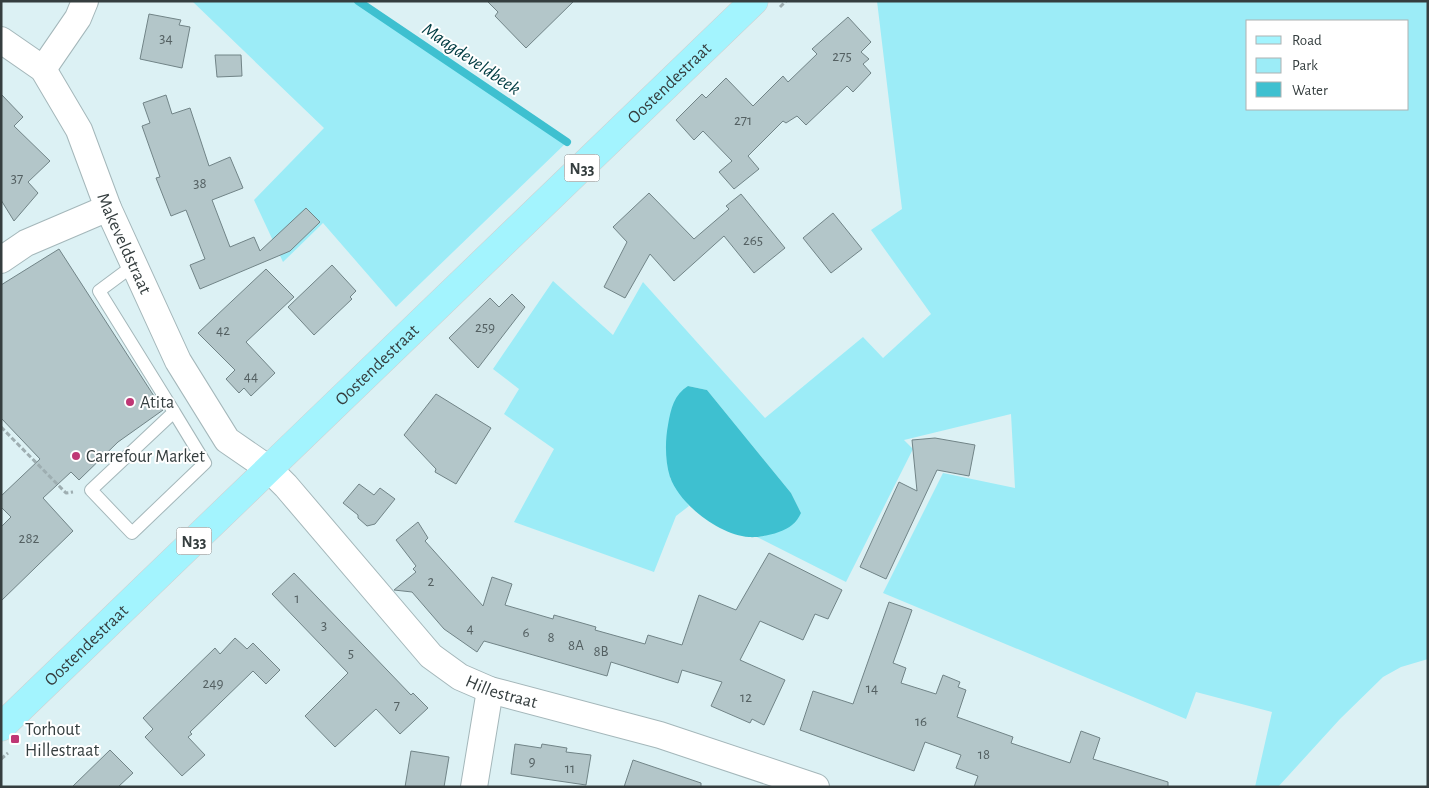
<svg xmlns="http://www.w3.org/2000/svg" width="1429" height="788" font-family="'Alegreya Sans',sans-serif">
  <style>
    .green { fill: #9cecf7; fill-rule: evenodd }
    .water { fill: #3ec0d0 }
    .lines { fill: none; stroke-linecap: round; stroke-linejoin: round }
    .stream { stroke: #3ec0d0; stroke-width: 8 }
    .building { fill: #b3c6c9; stroke: #718487 }
    .service-casing { stroke: #a4b7ba; stroke-width: 14 }
    .minor-casing { stroke: #a4b7ba; stroke-width: 28 }
    .primary-casing { stroke: #cfd1d1; stroke-width: 29 }
    .path { stroke: #9eaeb1; stroke-width: 3; stroke-dasharray: 5 2.5; stroke-linecap: butt }
    .service { stroke: #fff; stroke-width: 12 }
    .minor { stroke: #fff; stroke-width: 26 }
    .primary { stroke: #a3f4fe; stroke-width: 28 }
    .poi-dot { fill: #bf3775; stroke: #fff; stroke-width: 2 }
    .labels { text-anchor: middle; stroke-width: 4; stroke-linejoin: round; paint-order: stroke }
    .number-label { font-size: 15px; fill: #546062 }
    .shield { fill: #fff; stroke: #727879; stroke-width: 1 }
    .shield-label { font-size: 16px; font-weight: bold; fill: #353e3f }
    .street-label { font-size: 18px; fill: #353e3f; stroke: #fff }
    .poi-label { font-size: 18px; fill: #353e3f; stroke: #fff; text-anchor: start }
    .water-label { font-size: 19px; font-style: italic; fill: #003c42; stroke: #fff }
  </style>
  <rect width="100%" height="100%" fill="#dcf1f4"/>
  <g class="green">
    <path d="M192,1H358L567,142L396,307L323,223L283,262L254,200L324,128Z"/>
    <path d="M877,1H1428V659L1401,667L1383,677L1340,719L1278,787H1255L1272,712L1196,692L1186,719L883,593L943,473L1015,488L1011,414L904,440L913,449L846,582L757,537L764,536L801,513L791,493L707,390L688,386L670,478L689,506L676,516L654,572L514,522L554,449L504,414L519,389L493,369L553,281L613,335L643,282L765,418L863,337L883,358L931,314L871,230L902,209ZM1248,21H1408V109H1248Z"/>
  </g>
  <path class="water" d="M688,386L707,390L791,493L801,513C799,517 796,522 792,525C783,533 760,538 749,537C720,535 680,505 670,477C665,461 665,441 668,425C671,408 674,395 688,386Z"/>
  <g class="lines">
    <path class="stream" d="M358,1L567,142"/>
  </g>
  <g class="building">
    <path d="M487,1H574L526,48L495,16L498,12Z"/>
    <path d="M149,14L181,20L179,25L190,27L182,68L140,59Z"/>
    <path d="M848,17L871,42L861,52L869,59L863,64L871,73L853,92L847,86L806,125L797,116L786,123L783,121L748,156L759,169L734,189L719,172L732,161L703,131L694,140L676,120L702,94L706,98L726,78L753,106L783,76L788,82L817,54L812,49Z"/>
    <path d="M215,55H241L242,76L217,77Z"/>
    <path d="M1,94L23,117L14,126L50,161L28,182L38,193L14,221L1,200Z"/>
    <path d="M166,95L172,114L190,108L209,166L230,157L243,188L212,200L230,247L254,237L260,251L306,208L320,222L290,251L200,289L190,265L205,259L186,210L171,216L156,178L160,177L142,126L150,123L143,103Z"/>
    <path d="M649,193L694,239L729,209L726,206L741,194L785,248L754,273L724,236L674,281L650,254L625,298L604,287L627,242L613,227Z"/>
    <path d="M833,213L862,249L831,273L803,238Z"/>
    <path d="M59,249L163,410L118,442L79,480L71,472L43,498L73,531L1,601V527L11,517L1,507V496L40,459L1,418V285Z"/>
    <path d="M332,265L356,291L350,297L352,299L314,335L288,307Z"/>
    <path d="M266,269L294,297L246,342L275,373L251,396L244,388L239,393L226,379L235,370L198,333Z"/>
    <path d="M512,294L525,307L478,368L449,338L490,298L499,307Z"/>
    <path d="M436,394L491,428L456,484L435,472L436,469L404,435Z"/>
    <path d="M935,438L975,445L969,476L937,470L886,579L860,567L899,482L917,491L912,440Z"/>
    <path d="M359,484L374,495L380,488L395,499L375,524L367,526L358,518V515L343,503Z"/>
    <path d="M418,522L428,538L425,541L483,606L492,577L512,584L505,605L553,619L554,615L596,627L595,630L645,644L648,635L682,645L699,595L736,610L769,553L842,590L828,619L815,614L803,640L760,621L740,660L785,680L764,725L752,719L750,723L711,706L722,682L682,670L678,683L611,662L607,676L484,641L477,652L444,629L412,592L394,590L416,572L413,569L416,566L396,540Z"/>
    <path d="M294,573L411,695L413,693L428,708L400,734L376,709L335,747L305,716L348,673L272,594Z"/>
    <path d="M889,602L912,610L893,663L906,668L901,683L936,694L943,675L960,682L958,687L966,690L957,717L1013,737L1011,743L1070,763L1081,731L1100,738L1093,759L1168,782V787H974L978,776L956,768L961,755L925,742L914,771L800,730L813,691L853,704Z"/>
    <path d="M235,638L247,649L253,643L280,670L266,684L253,671L190,732L192,734L188,737L205,755L182,776L145,737L153,729L143,718L215,648L220,654Z"/>
    <path d="M515,744L541,748L542,744L567,748L566,752L591,755L586,785L511,774Z"/>
    <path d="M110,750L133,773L118,787H72Z"/>
    <path d="M411,751L449,757L444,787H405Z"/>
    <path d="M633,760L701,783V787H624Z"/>
  </g>
  <g class="lines">
    <defs>
      <path id="service" d="M134,265L99,291L174,412L91,490L132,533L205,463L174,412"/>
      <g id="minor">
        <path id="s1" d="M1,40L43,69L79,130L108,208L178,361L227,440L269,469L286,486L431,656L460,677L490,690L660,735L816,787"/>
        <path d="M43,69L78,18L85,1"/>
        <path d="M1,260L26,243L108,208"/>
        <path d="M474,787L490,690"/>
      </g>
      <g id="primary">
        <path id="s2" d="M1,727L754,1"/>
      </g>
    </defs>
    <use href="#service" class="service-casing"/>
    <use href="#minor" class="minor-casing"/>
    <use href="#primary" class="primary-casing"/>
    <g class="path">
      <path d="M780,7L786,1"/>
      <path d="M1,427L66,493L73,492"/>
      <path d="M1,759L8,753"/>
    </g>
    <use href="#service" class="service"/>
    <use href="#minor" class="minor"/>
    <use href="#primary" class="primary"/>
  </g>
  <g class="poi-dot">
    <circle cx="130" cy="402" r="5"/>
    <circle cx="76" cy="456" r="5"/>
    <rect x="10" y="734" width="10" height="10" rx="2.5"/>
  </g>
  <g class="labels">
    <g class="number-label">
      <text x="166" y="43">34</text>
      <text x="842" y="61">275</text>
      <text x="743" y="125">271</text>
      <text x="17" y="183">37</text>
      <text x="200" y="188">38</text>
      <text x="753" y="245">265</text>
      <text x="485" y="332">259</text>
      <text x="223" y="335">42</text>
      <text x="251" y="381">44</text>
      <text x="29" y="543">282</text>
      <text x="431" y="586">2</text>
      <text x="297" y="603">1</text>
      <text x="324" y="630">3</text>
      <text x="470" y="633">4</text>
      <text x="526" y="637">6</text>
      <text x="551" y="642">8</text>
      <text x="576" y="650">8A</text>
      <text x="601" y="656">8B</text>
      <text x="351" y="658">5</text>
      <text x="213" y="688">249</text>
      <text x="872" y="693">14</text>
      <text x="746" y="702">12</text>
      <text x="397" y="710">7</text>
      <text x="921" y="726">16</text>
      <text x="984" y="759">18</text>
      <text x="532" y="766">9</text>
      <text x="570" y="773">11</text>
    </g>
    <g class="shield">
      <rect x="564.5" y="154.5" width="35" height="27" rx="4"/>
      <rect x="176.5" y="527.5" width="35" height="27" rx="4"/>
    </g>
    <g class="shield-label">
      <text x="582" y="174">N33</text>
      <text x="194" y="547">N33</text>
    </g>
    <g class="street-label">
      <text dy="6" stroke="none"><textPath href="#s2" startOffset="928">Oostendestraat</textPath></text>
      <text dy="6" stroke="none"><textPath href="#s1" startOffset="244">Makeveldstraat</textPath></text>
      <text dy="6" stroke="none"><textPath href="#s2" startOffset="522">Oostendestraat</textPath></text>
      <text dy="6" stroke="none"><textPath href="#s2" startOffset="118">Oostendestraat</textPath></text>
      <text dy="6" stroke="none"><textPath href="#s1" startOffset="845">Hillestraat</textPath></text>
    </g>
    <g class="poi-label">
      <text x="140" y="408">Atita</text>
      <text x="86" y="462">Carrefour Market</text>
      <text x="25" y="735">Torhout<tspan x="25" dy="21">Hillestraat</tspan></text>
    </g>
    <g class="water-label">
      <text transform="translate(472 58) rotate(34)" y="7">Maagdeveldbeek</text>
    </g>
  </g>
  <rect width="1429" height="788" fill="none" stroke="#353e3f" stroke-width="5"/>
  <rect x="1246" y="20" width="162" height="90" fill="#ffffff" stroke="#aeb2b2"/>
  <rect x="1256" y="36" width="25" height="8" fill="#a3f4fe" stroke="#aeb2b2"/>
  <text x="1292" y="45" font-size="15" fill="#353e3f">Road</text>
  <rect x="1256" y="58" width="25" height="15" fill="#9cecf7" stroke="#aeb2b2"/>
  <text x="1292" y="70" font-size="15" fill="#353e3f">Park</text>
  <rect x="1256" y="82" width="25" height="15" fill="#3ec0d0" stroke="#aeb2b2"/>
  <text x="1292" y="95" font-size="15" fill="#353e3f">Water</text>
</svg>
